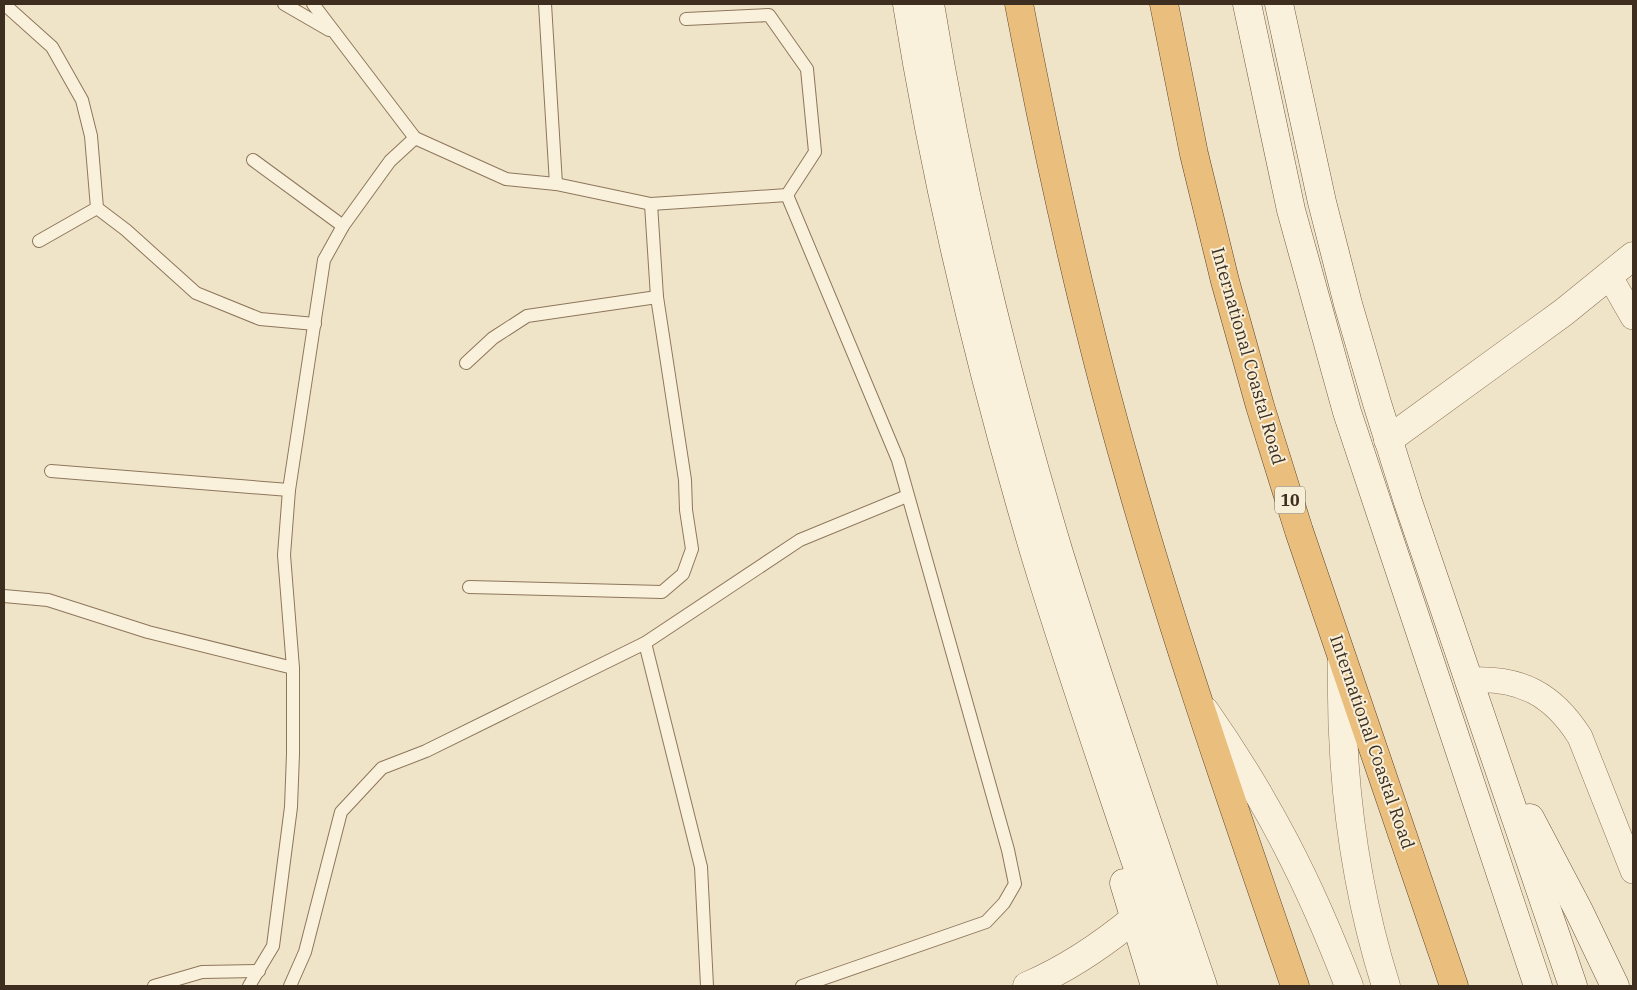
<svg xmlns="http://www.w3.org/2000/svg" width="1637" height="990" font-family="'IBM Plex Serif',serif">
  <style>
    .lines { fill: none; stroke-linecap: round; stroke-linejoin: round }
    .service-casing { stroke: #8d765c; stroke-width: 14 }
    .minor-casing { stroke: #8d765c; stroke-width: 26 }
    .tertiary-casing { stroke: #8d765c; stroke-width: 29 }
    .secondary-casing { stroke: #6f573f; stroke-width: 29 }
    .trunk-casing { stroke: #5b4430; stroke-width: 29 }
    .service { stroke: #faf1dc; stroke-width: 12 }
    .minor { stroke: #faf1dc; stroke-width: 25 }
    .tertiary { stroke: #faf1dc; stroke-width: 28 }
    .secondary { stroke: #faf1dc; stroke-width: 28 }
    .trunk { stroke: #eabe7c; stroke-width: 28 }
    .labels { text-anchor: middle; stroke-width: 4; stroke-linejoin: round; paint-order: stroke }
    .shield { fill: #f7eed8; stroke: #756857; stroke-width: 1 }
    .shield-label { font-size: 16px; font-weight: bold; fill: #3d2e20 }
    .street-label { font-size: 18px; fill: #3d2e20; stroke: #f7eed8 }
  </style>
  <rect width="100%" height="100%" fill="#f0e4c8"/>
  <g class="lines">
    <defs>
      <g id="service">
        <path d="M4,4L52,47L82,100L91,136L97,208"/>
        <path d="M284,4L329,30"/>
        <path d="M313,4L415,138L506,179L556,184L651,204L787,195L815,152L807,69L769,15L686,19"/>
        <path d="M545,4L556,184"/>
        <path d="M253,160L343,226"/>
        <path d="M787,195L898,460L1008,850L1015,884L1004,903L986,922L802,986"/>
        <path d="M39,241L97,208L126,230L196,293L260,319L315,324"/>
        <path d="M466,363L493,338L527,316L657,297"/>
        <path d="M51,471L289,490"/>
        <path d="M469,587L662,592L683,574L692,549L686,510L685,480L657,297L651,204"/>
        <path d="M4,596L48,600L148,632L293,668"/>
        <path d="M645,643L701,867L707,986"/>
        <path d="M154,986L202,972L259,971"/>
        <path d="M249,986L273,946L291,807L293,754V668L284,555L289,490L324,260L343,226L390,161L415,138"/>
        <path d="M290,986L305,952L341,812L382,768L426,751L645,643L800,540L907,496"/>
      </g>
      <g id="minor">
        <path d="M1610,277L1633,317"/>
        <path d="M1470,680C1520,677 1553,694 1580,737L1633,871"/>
      </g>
      <g id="tertiary">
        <path d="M1388,440L1564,312L1633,256"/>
        <path d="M1342,662C1340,773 1353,881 1386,986"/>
        <path d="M1205,711C1268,801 1310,884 1349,986"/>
        <path d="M1027,986C1067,969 1101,946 1135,918"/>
      </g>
      <g id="secondary">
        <path d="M907,4C937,191 982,376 1036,558C1080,702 1130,844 1178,986"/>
        <path d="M930,4C960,189 1005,373 1059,553C1104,698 1154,842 1203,986"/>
        <path d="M1247,4L1291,210L1347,412L1538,986"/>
        <path d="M1279,4L1322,202L1348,304L1377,403L1408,502L1573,986"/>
        <path d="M1530,818L1579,911L1615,986"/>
        <path d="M1124,883L1155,986"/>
      </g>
      <g id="trunk">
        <path d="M1019,4C1049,160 1083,316 1127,469C1176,643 1236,814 1295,986"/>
        <path d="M1164,4L1194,154L1225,281L1260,406L1299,531L1454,986"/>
      </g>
    </defs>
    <use href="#service" class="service-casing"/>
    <use href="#minor" class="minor-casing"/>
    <use href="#tertiary" class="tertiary-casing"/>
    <use href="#secondary" class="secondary-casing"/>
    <use href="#trunk" class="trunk-casing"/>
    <use href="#service" class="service"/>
    <use href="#minor" class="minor"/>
    <use href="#tertiary" class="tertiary"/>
    <use href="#secondary" class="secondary"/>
    <use href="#trunk" class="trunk"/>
  </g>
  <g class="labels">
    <rect class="shield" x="1275" y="486.5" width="30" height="27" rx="4"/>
    <g class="shield-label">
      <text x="1290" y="506">10</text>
    </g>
    <g class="street-label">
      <text transform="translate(1248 356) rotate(74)" y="6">International Coastal Road</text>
      <text transform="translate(1372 742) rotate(71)" y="6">International Coastal Road</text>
    </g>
  </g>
  <rect width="1637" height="990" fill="none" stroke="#3d2e20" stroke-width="10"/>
</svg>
